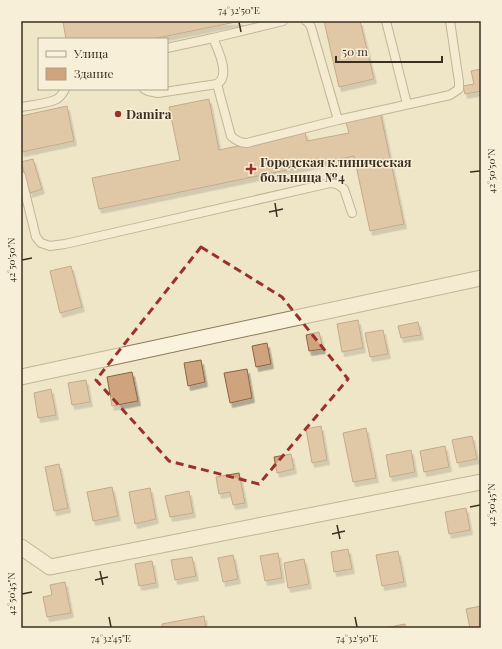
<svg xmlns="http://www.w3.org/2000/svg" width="502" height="649" font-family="'Playfair Display',serif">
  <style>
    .building { fill: #cea37d; stroke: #8c6341; filter: url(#shadow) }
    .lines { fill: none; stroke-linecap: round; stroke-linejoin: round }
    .lane-casing { stroke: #8c785c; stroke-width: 10 }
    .street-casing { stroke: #8c785c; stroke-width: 17 }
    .lane { stroke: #faf2dc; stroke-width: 8 }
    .street { stroke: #faf2dc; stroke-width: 15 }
    .marked { fill: none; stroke: #9c312b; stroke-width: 3; stroke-dasharray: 8 5; stroke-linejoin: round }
    .ticks { fill: none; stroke: #3c2f20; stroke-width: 1.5 }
    .poi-dot { fill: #9c312b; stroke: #f7efd8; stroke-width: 1.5 }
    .labels { text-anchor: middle; stroke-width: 3; stroke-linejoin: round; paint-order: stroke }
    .poi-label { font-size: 13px; font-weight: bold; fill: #3c2f20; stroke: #f7efd8; text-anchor: start }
    .neatline { fill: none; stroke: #3c2f20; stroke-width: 1.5 }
    .ticks-label { font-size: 10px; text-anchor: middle; fill: #3c2f20 }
  </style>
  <defs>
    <filter id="shadow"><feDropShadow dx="2.5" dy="4.5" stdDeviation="0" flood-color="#0004"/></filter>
  </defs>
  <rect width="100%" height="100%" fill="#efe6c8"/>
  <g class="building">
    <path d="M68,21H241L152,39H66L63,22Z"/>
    <path d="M324,21H360L374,79L339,87Z"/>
    <path d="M481,69V91L465,94L463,86L474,84L471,71Z"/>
    <path d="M209,99L219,150L305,132L307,141L349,133L345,119L380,111L404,224L370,231L354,156L99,209L92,178L180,160L169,107Z"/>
    <path d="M67,106L74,141L22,152L21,145V116Z"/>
    <path d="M33,159L42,189L30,193L21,162Z"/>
    <path d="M71,266L82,307L60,313L50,271Z"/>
    <path d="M358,320L363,348L342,352L337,324Z"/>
    <path d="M418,322L421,335L401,338L398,326Z"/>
    <path d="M383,330L388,354L370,357L365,333Z"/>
    <path d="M319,332L323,349L309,351L306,335Z"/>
    <path d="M267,343L271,364L256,367L252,346Z"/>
    <path d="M201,360L205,382L188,386L184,363Z"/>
    <path d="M247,369L252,398L230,403L224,373Z"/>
    <path d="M132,372L138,401L112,406L107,377Z"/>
    <path d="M86,380L90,402L72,405L68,383Z"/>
    <path d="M51,389L56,415L38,418L34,393Z"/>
    <path d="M321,426L327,460L312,463L306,429Z"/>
    <path d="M366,428L376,478L353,482L343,433Z"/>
    <path d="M472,436L477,459L457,463L452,440Z"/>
    <path d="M445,446L449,467L424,472L420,451Z"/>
    <path d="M411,450L415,472L390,477L386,455Z"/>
    <path d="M291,454L294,469L277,473L274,457Z"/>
    <path d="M59,464L68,508L54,511L45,467Z"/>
    <path d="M239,473L245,503L233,505L230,492L219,494L216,477Z"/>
    <path d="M112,487L118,516L93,521L87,492Z"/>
    <path d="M150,488L156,519L135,524L129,492Z"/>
    <path d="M189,491L193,513L170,517L165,496Z"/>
    <path d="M466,508L470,530L449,534L445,512Z"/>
    <path d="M348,549L352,569L334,572L331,552Z"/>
    <path d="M398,551L404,582L382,586L376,555Z"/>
    <path d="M278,553L282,578L265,581L260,556Z"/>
    <path d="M233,555L238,579L223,582L218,558Z"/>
    <path d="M192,557L196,576L175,580L171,560Z"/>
    <path d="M304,559L309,584L288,588L284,563Z"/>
    <path d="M152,561L156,583L139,586L135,564Z"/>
    <path d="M65,582L71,613L47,617L43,597L52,595L50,585Z"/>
    <path d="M481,606V628H470L466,609Z"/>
    <path d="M204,616L206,628H162V624Z"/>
    <path d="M405,624V628H385Z"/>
  </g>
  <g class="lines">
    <defs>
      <g id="lane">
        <path d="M306,21L308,22L311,27L338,120"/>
        <path d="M386,21L407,104"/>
        <path d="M167,48L213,38L283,21"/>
        <path d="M217,84L231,136C236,141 240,143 247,143L338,120L450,95L459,89V82L450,21"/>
        <path d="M144,89L148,91L158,93L217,84C231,76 218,50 213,38"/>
        <path d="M21,107C31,105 48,104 57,99C60,97 63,93 65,89"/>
        <path d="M21,176L36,237L41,243L50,246L65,244L330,183L337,184L344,189L352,213"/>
      </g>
      <g id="street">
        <path d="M21,377L481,278"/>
        <path d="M21,547L50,567L481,482"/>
      </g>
    </defs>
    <use href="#lane" class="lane-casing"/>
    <use href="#street" class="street-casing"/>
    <use href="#lane" class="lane"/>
    <use href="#street" class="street"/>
  </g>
  <path d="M0 0H502V649H0ZM201,247L282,297L348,379L259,484L169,461L96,380Z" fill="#efe6c8" fill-opacity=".55" fill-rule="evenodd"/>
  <path class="marked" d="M201,247L282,297L348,379L259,484L169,461L96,380Z"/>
  <path class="ticks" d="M239,22L241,32M470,172L480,171M275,203L277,217M269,212L283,209M22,260L32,258M470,507L480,505M337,525L340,539M332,534L345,531M100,571L103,585M95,580L108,577M22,594L32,592M109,617L111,627M355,617L357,627"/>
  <g class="poi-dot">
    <circle cx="118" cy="114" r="4"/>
    <path d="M249 163h4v4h4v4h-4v4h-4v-4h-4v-4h4z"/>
  </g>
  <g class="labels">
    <g class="poi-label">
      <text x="126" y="119">Damira</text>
      <text x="260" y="167">Городская клиническая<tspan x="260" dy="15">больница №4</tspan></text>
    </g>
  </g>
  <rect width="502" height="649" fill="none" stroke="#f7efd8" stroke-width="44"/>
  <rect x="38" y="38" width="130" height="52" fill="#f7efd8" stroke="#aca28e"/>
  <rect x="46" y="51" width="20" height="6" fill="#faf2dc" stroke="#aca28e"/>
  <text x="74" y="58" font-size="12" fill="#3c2f20">Улица</text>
  <rect x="46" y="68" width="20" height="12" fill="#cea37d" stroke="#aca28e"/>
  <text x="74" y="78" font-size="12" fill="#3c2f20">Здание</text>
  <path d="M336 56v6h106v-6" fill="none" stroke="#3c2f20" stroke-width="2"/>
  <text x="342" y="56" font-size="12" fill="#3c2f20" stroke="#f7efd8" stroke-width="3" paint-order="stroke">50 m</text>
  <rect x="22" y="22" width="458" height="605" class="neatline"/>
  <g class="ticks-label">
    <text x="239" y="14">74°32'50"E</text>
    <text transform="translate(491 171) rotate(-90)" y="4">42°50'50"N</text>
    <text transform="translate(11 260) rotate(-90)" y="4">42°50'50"N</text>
    <text transform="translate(491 505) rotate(-90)" y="4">42°50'45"N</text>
    <text transform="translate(11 594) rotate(-90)" y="4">42°50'45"N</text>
    <text x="111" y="642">74°32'45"E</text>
    <text x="357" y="642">74°32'50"E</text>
  </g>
</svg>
